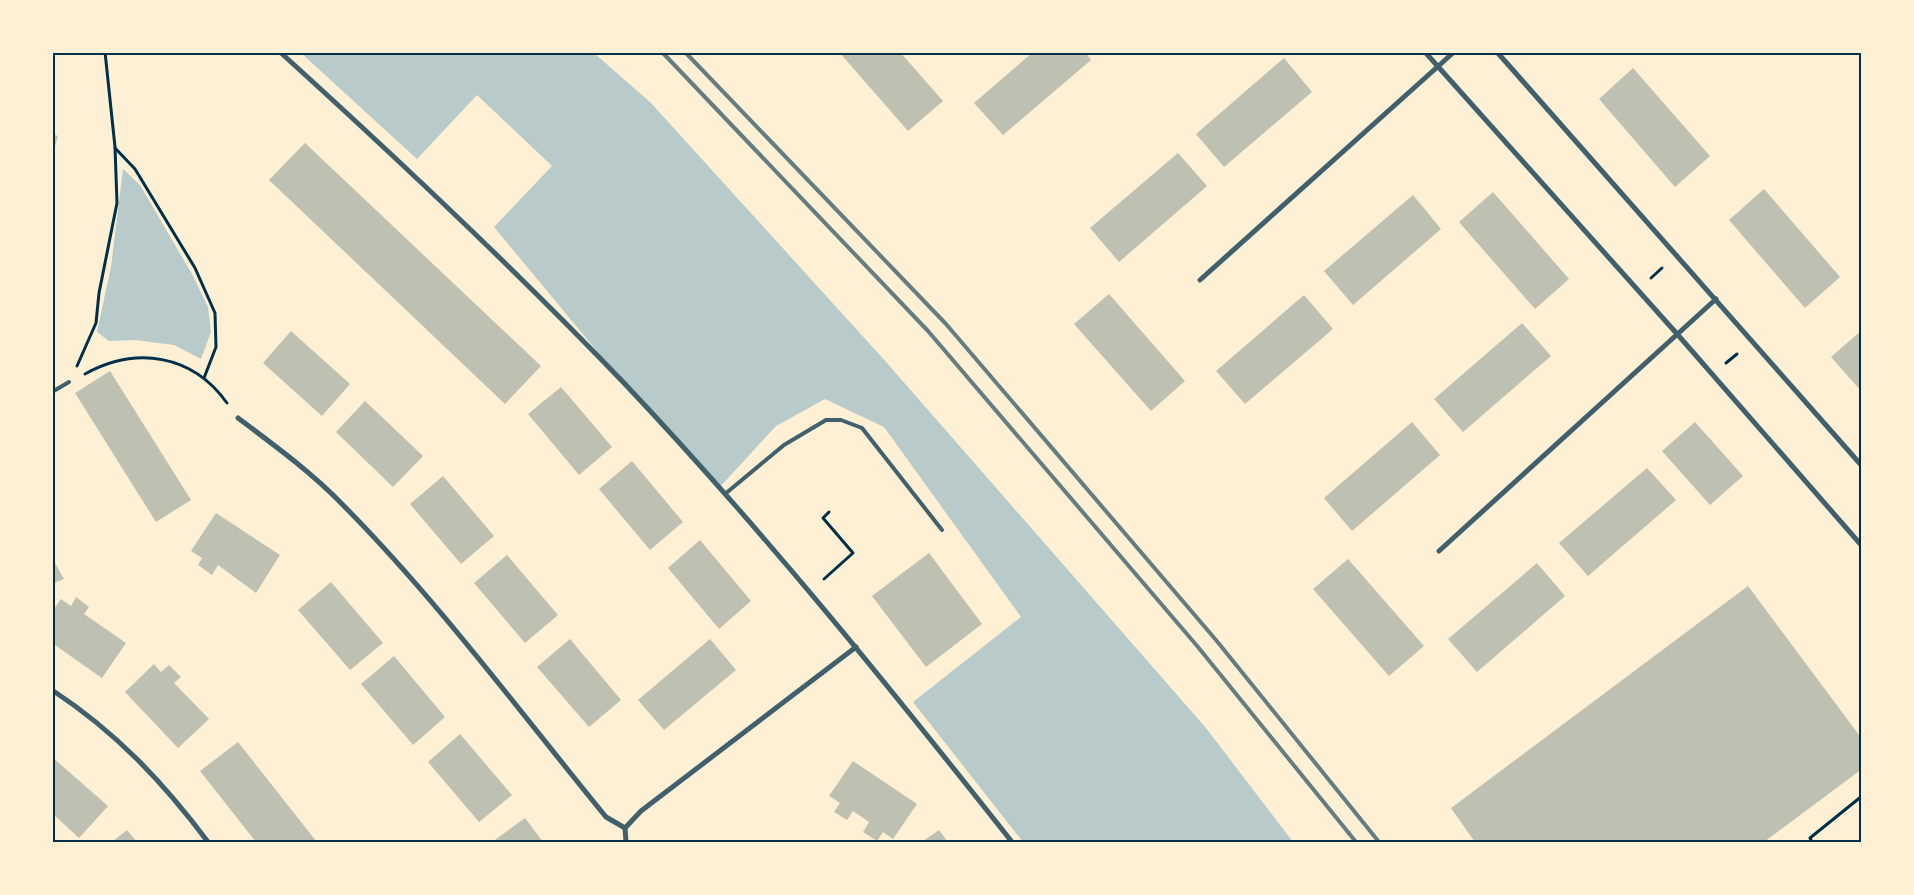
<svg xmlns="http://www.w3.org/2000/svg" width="1914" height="895" font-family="Montserrat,sans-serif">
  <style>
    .green { fill: #b9caca }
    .building { fill: #bec0b2 }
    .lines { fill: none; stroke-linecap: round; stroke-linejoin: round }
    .path { stroke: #003049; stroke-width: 3 }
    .service { stroke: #3f606c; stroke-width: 4 }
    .minor { stroke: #3f606c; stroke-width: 5 }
    .rail { stroke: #657d81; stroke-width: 4 }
    .neatline { fill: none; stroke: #003049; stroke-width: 2 }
  </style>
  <rect width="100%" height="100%" fill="#fdf0d5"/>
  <g class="green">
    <path d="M301,53H594L651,103L887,363L1206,728L1293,842H1023L913,702L1021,617L884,427L825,399L776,426L719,488L625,385L494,227L552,166L477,95L417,159Z"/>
    <path d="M123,169L140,185L192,274L208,307L211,332L201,359L174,345L135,340L109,341L97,332L111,267Z"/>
  </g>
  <g class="building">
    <path d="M839,52H900L943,101L908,131Z"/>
    <path d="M1033,52H1085L1091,60L1003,135L974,103Z"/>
    <path d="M1284,58L1312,92L1224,167L1196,134Z"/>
    <path d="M1633,68L1710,156L1675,187L1599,99Z"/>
    <path d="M52,134L58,136L53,153H52Z"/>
    <path d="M305,143L541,366L505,404L269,180Z"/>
    <path d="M1178,153L1207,186L1119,262L1090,228Z"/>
    <path d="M1764,189L1840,277L1805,308L1729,220Z"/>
    <path d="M1493,192L1569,279L1535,309L1459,222Z"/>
    <path d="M1413,195L1441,229L1353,305L1324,271Z"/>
    <path d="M1109,294L1185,381L1151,411L1074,324Z"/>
    <path d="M1304,295L1333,329L1245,404L1216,371Z"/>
    <path d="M1522,323L1551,356L1463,432L1434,399Z"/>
    <path d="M1862,330V392L1831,357Z"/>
    <path d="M291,331L350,384L322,416L263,363Z"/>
    <path d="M110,371L191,500L156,522L75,393Z"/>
    <path d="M561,387L612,447L579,475L528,414Z"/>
    <path d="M365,401L423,456L393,487L336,432Z"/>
    <path d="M1412,422L1440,455L1352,531L1324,498Z"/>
    <path d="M1695,422L1743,476L1710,505L1662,451Z"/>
    <path d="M632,461L683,522L650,550L599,489Z"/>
    <path d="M1647,468L1676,500L1588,576L1559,543Z"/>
    <path d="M443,476L494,536L461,564L410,504Z"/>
    <path d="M216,513L280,555L256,593L218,565L212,575L198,565L202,558L191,551Z"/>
    <path d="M700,540L751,601L719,629L668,568Z"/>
    <path d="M929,553L982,624L926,667L872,596Z"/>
    <path d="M507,555L558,615L525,643L474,583Z"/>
    <path d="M52,558L64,579L52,584Z"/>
    <path d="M1348,559L1424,646L1389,676L1313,589Z"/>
    <path d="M1537,563L1565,596L1477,672L1448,639Z"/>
    <path d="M331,582L383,643L350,670L298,610Z"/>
    <path d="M1748,586L1862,739V769L1764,842H1475L1451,808Z"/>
    <path d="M76,597L89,607L84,614L126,643L102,678L52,643V612L61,599L71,606Z"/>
    <path d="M570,639L621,700L589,727L537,667Z"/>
    <path d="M710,639L736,670L664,730L638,700Z"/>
    <path d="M394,656L445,717L413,745L361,684Z"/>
    <path d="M154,664L161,672L169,665L181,677L174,683L209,719L178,748L125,692Z"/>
    <path d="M460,734L512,795L479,822L428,762Z"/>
    <path d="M238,742L316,841L315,842H256L200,771Z"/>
    <path d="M52,757L108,806L79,838L52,813Z"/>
    <path d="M853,761L917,804L893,839L883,832L877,841L863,832L869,822L853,811L847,820L834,812L840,803L829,796Z"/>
    <path d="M525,818L543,842H492Z"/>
    <path d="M127,830L137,842H112Z"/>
    <path d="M939,830L948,842H922Z"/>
  </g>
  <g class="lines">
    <g class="path">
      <path d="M115,148L135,169L195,268L215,313L216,347L204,378"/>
      <path d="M1651,278L1662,268"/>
      <path d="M1726,363L1737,354"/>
      <path d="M77,366L96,323L99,293L117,203L115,147L105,52"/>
      <path d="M85,374C136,346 192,354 227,403"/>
      <path d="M824,579L853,553L823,518L829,512"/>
      <path d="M1812,842L1810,838L1862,796"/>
    </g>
    <g class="service">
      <path d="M52,392L69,382"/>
      <path d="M725,494L784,445L826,420H841L862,428L942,530"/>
    </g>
    <g class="minor">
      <path d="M280,52C398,159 514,268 624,383C762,529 888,685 1012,842"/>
      <path d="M1425,52L1678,335L1862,546"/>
      <path d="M1497,52L1862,466"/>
      <path d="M1200,280L1454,52"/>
      <path d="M238,418C274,445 311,472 343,505C438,601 520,712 606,817L625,828"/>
      <path d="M1439,551L1716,299"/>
      <path d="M52,690C116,732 163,782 208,842"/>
      <path d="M625,828L641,811L856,647"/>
      <path d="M625,828L626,842"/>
    </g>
    <g class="rail">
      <path d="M662,52L928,331L1198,647L1356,842"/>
      <path d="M685,52L946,324L1216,640L1379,842"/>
    </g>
  </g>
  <rect width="1914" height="895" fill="none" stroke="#fdf0d5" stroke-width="108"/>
  <rect x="54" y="54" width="1806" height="787" class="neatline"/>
</svg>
